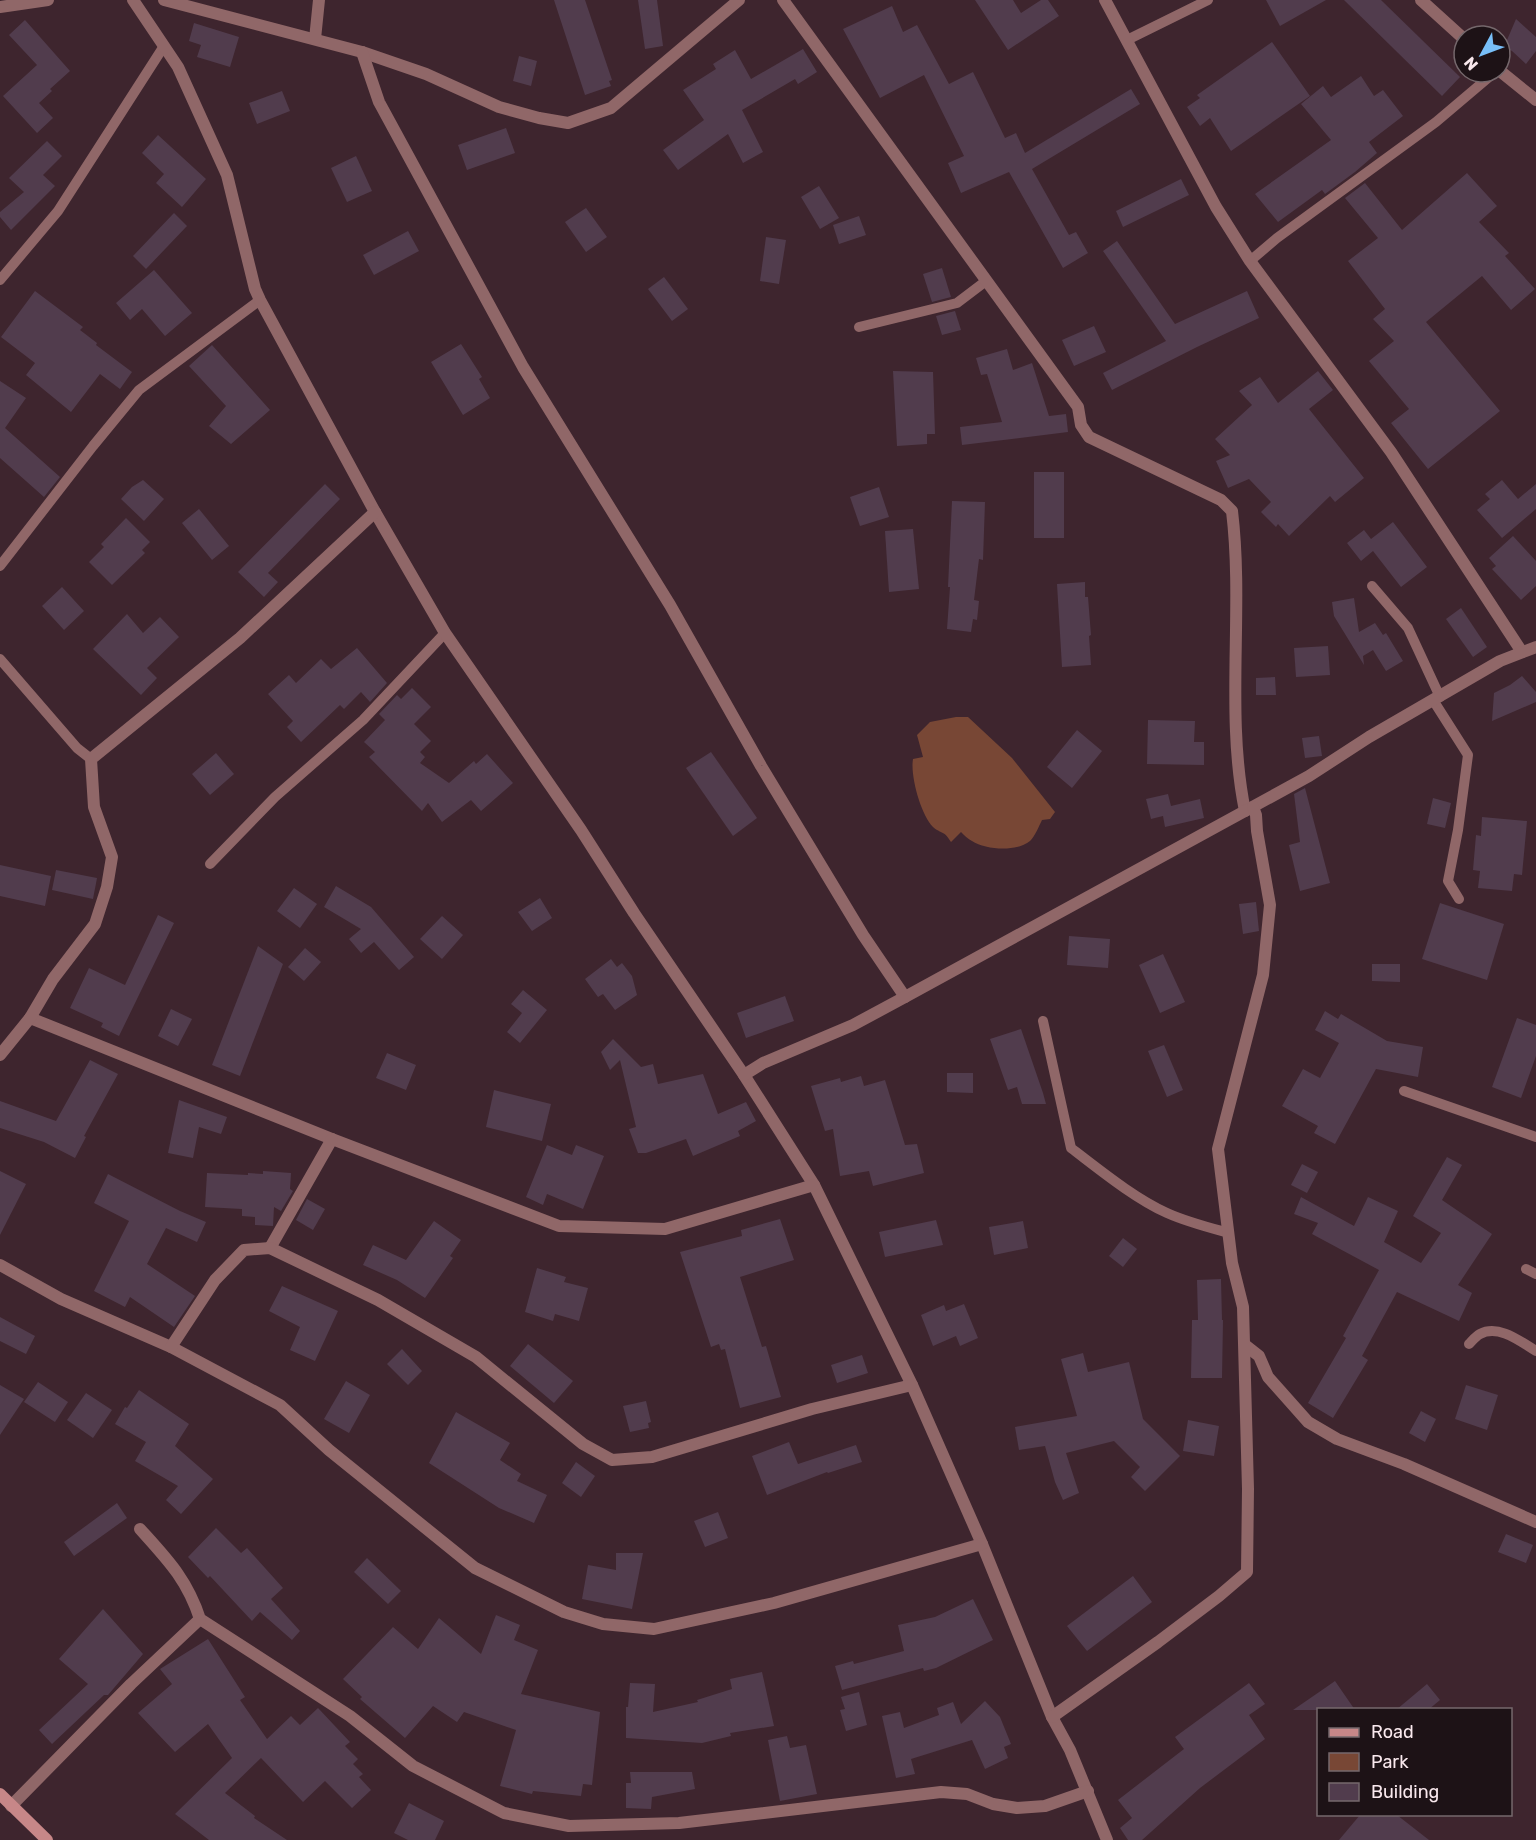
<svg xmlns="http://www.w3.org/2000/svg" width="1536" height="1840" font-family="Rubik,sans-serif">
  <style>
    .green { fill: #784735 }
    .building { fill: #513c4d }
    .lines { fill: none; stroke-linecap: round; stroke-linejoin: round }
    .lane { stroke: #906768; stroke-width: 10 }
    .street { stroke: #906768; stroke-width: 12 }
    .secondary { stroke: #c78788; stroke-width: 12 }
  </style>
  <rect width="100%" height="100%" fill="#3e252e"/>
  <path class="green" d="M956,717H968L1012,758L1055,812L1050,819L1042,820C1039,826 1035,836 1030,841C1017,852 986,850 972,841C968,839 964,835 961,832L951,842C944,830 941,834 933,827C921,815 910,776 913,759L923,757L917,735L930,722Z"/>
  <g class="building">
    <path d="M554,0H585L612,80L609,81L611,86L585,95Z"/>
    <path d="M638,0H657L663,46L645,49Z"/>
    <path d="M975,0H1013L1021,13L1041,0H1048L1059,16L1008,50Z"/>
    <path d="M1266,0H1326L1280,26Z"/>
    <path d="M1344,0H1381L1460,77L1442,96Z"/>
    <path d="M892,6L903,32L917,25L949,84L973,72L1005,138L1016,133L1025,153L1131,89L1140,104L1032,169L1069,235L1076,232L1088,253L1063,268L1009,172L961,193L948,163L964,156L924,75L880,98L843,29Z"/>
    <path d="M1516,19L1536,37V51L1526,64L1512,51L1504,47Z"/>
    <path d="M25,20L70,71L50,89L52,91L39,103L53,118L37,133L3,96L37,65L9,35Z"/>
    <path d="M194,23L239,37L230,67L197,57L201,45L189,41Z"/>
    <path d="M1272,42L1310,96L1231,151L1210,118L1200,126L1187,107L1200,98L1197,95Z"/>
    <path d="M803,49L817,72L798,84L795,79L742,110L763,152L743,163L728,134L678,170L663,150L704,120L683,90L716,69L713,64L735,50L751,79Z"/>
    <path d="M519,56L537,61L531,86L513,81Z"/>
    <path d="M1361,76L1374,96L1383,90L1403,116L1369,142L1377,153L1355,172L1325,194L1322,190L1278,222L1255,194L1331,140L1301,104L1323,86L1331,97Z"/>
    <path d="M282,91L290,111L257,124L249,103Z"/>
    <path d="M506,128L515,153L467,170L458,145Z"/>
    <path d="M158,135L206,179L182,207L156,183L164,174L142,153Z"/>
    <path d="M47,141L62,156L43,175L55,186L11,230L0,217V212L24,192L9,178Z"/>
    <path d="M356,156L372,191L347,202L331,168Z"/>
    <path d="M1467,173L1497,206L1479,222L1509,253L1505,256L1535,289L1511,310L1482,276L1426,322L1500,411L1428,469L1391,423L1409,409L1369,361L1394,341L1373,319L1385,309L1348,261L1378,238L1345,198L1365,183L1402,230Z"/>
    <path d="M1181,179L1189,195L1123,227L1116,211Z"/>
    <path d="M819,186L839,218L820,229L801,197Z"/>
    <path d="M586,208L607,237L586,252L565,222Z"/>
    <path d="M174,213L187,226L146,269L133,256Z"/>
    <path d="M859,216L866,235L839,244L833,225Z"/>
    <path d="M408,231L419,251L374,275L363,255Z"/>
    <path d="M766,237L786,240L779,284L760,281Z"/>
    <path d="M1117,241L1175,324L1247,291L1259,318L1197,347L1112,390L1103,373L1166,341L1103,251Z"/>
    <path d="M942,268L951,297L932,302L923,274Z"/>
    <path d="M154,270L192,313L165,336L142,309L130,320L116,303Z"/>
    <path d="M664,277L688,309L672,321L648,289Z"/>
    <path d="M35,291L83,327L80,330L97,343L96,345L132,372L120,389L100,374L71,412L26,375L35,363L1,337Z"/>
    <path d="M955,311L961,330L942,335L936,316Z"/>
    <path d="M1094,326L1106,352L1074,366L1062,340Z"/>
    <path d="M461,344L482,377L479,379L490,398L463,415L431,362Z"/>
    <path d="M212,345L270,410L231,444L209,426L226,406L189,366Z"/>
    <path d="M1007,349L1013,370L1032,363L1049,416L1066,414L1068,432L962,445L960,427L1002,422L987,374L981,375L976,358Z"/>
    <path d="M893,371L933,372L935,434H927V444L897,446Z"/>
    <path d="M1318,371L1333,390L1309,409L1364,478L1335,502L1330,496L1289,536L1278,524L1276,527L1261,512L1271,502L1249,479L1228,488L1216,461L1230,455L1215,439L1252,405L1239,391L1260,377L1278,403Z"/>
    <path d="M0,381L26,398L5,428L60,477L44,497L0,458Z"/>
    <rect x="1034" y="472" width="30" height="66"/>
    <path d="M143,480L164,499L144,521L121,499L132,487Z"/>
    <path d="M1502,480L1518,499L1536,484V509L1502,538L1477,510L1490,499L1485,494Z"/>
    <path d="M325,484L340,499L268,573L278,582L264,597L238,572Z"/>
    <path d="M879,487L889,517L860,526L850,497Z"/>
    <path d="M952,501L985,502L983,560L979,559L974,600L979,601L977,620L973,619L971,632L947,629L950,587H948Z"/>
    <path d="M199,509L229,546L212,560L182,523Z"/>
    <path d="M126,518L150,542L142,550L145,553L112,585L89,562L104,547L101,544Z"/>
    <path d="M1393,522L1427,567L1401,587L1373,551L1361,561L1347,543L1364,530L1371,539Z"/>
    <path d="M913,529L919,589L889,592L885,531Z"/>
    <path d="M1513,536L1536,561V586L1521,600L1492,569L1496,566L1489,558Z"/>
    <path d="M1085,582V597H1088L1091,635L1089,636L1091,665L1062,667L1057,584Z"/>
    <path d="M62,587L84,611L64,630L42,606Z"/>
    <path d="M1354,598L1359,632L1375,623L1383,635L1386,633L1403,661L1386,671L1373,650L1363,656L1364,665L1334,616L1332,602Z"/>
    <path d="M1461,608L1487,647L1473,657L1446,619Z"/>
    <path d="M127,614L143,633L160,617L179,637L147,668L157,678L141,695L93,649Z"/>
    <path d="M1328,646L1330,675L1296,677L1294,648Z"/>
    <path d="M357,648L387,683L370,702L361,692L344,709L340,705L301,742L287,727L293,721L268,694L289,675L296,683L321,659L331,669Z"/>
    <path d="M1522,676L1536,692V702L1492,721L1494,693L1510,685Z"/>
    <path d="M1275,677L1276,695H1256V678Z"/>
    <path d="M412,688L431,707L414,724L431,741L420,752L425,757L420,763L449,783L474,761L476,764L487,754L513,783L481,811L471,800L442,822L428,803L422,811L369,757L375,752L364,742L385,720L379,714L397,695L401,699Z"/>
    <path d="M1148,720L1195,721L1194,742H1204V765L1147,764Z"/>
    <path d="M1077,730L1102,751L1072,788L1047,767Z"/>
    <path d="M1319,736L1322,756L1305,758L1302,738Z"/>
    <path d="M711,752L757,818L733,836L686,768Z"/>
    <path d="M216,753L234,774L210,795L192,774Z"/>
    <path d="M1305,788L1330,883L1300,891L1289,845L1300,842L1294,794Z"/>
    <path d="M1168,794L1171,806L1200,799L1204,818L1165,827L1163,816L1151,819L1146,799Z"/>
    <path d="M1433,798L1451,803L1445,828L1427,824Z"/>
    <path d="M1482,817L1527,821L1522,875L1514,874L1512,891L1478,888L1480,871L1473,870L1476,835L1481,836Z"/>
    <path d="M0,865L51,876L45,906L0,896Z"/>
    <path d="M56,870L97,878L93,899L52,890Z"/>
    <path d="M336,886L371,907L414,957L399,970L374,942L361,953L349,939L361,929L324,907Z"/>
    <path d="M294,888L317,904L300,928L277,911Z"/>
    <path d="M540,898L552,918L532,931L518,912Z"/>
    <path d="M1256,902L1259,931L1243,934L1239,904Z"/>
    <path d="M1440,903L1504,924L1487,980L1422,959Z"/>
    <path d="M158,915L174,923L119,1036L101,1027L103,1023L70,1008L89,968L125,985Z"/>
    <path d="M442,916L463,935L442,959L420,939Z"/>
    <path d="M1069,936L1110,939L1108,968L1067,965Z"/>
    <path d="M258,946L283,964L240,1076L212,1065Z"/>
    <path d="M305,948L321,962L304,981L288,967Z"/>
    <path d="M1163,954L1185,1002L1160,1013L1139,965Z"/>
    <path d="M611,959L617,967L622,963L632,976L637,995L615,1010L603,994L598,997L585,979Z"/>
    <path d="M1372,964H1400V982L1372,981Z"/>
    <path d="M523,990L547,1010L520,1043L507,1032L522,1013L511,1004Z"/>
    <path d="M785,996L794,1021L746,1038L737,1013Z"/>
    <path d="M171,1009L192,1019L178,1046L158,1036Z"/>
    <path d="M1325,1011L1338,1019L1341,1014L1387,1041L1423,1047L1418,1077L1376,1069L1335,1144L1314,1133L1318,1126L1282,1106L1303,1069L1320,1078L1339,1043L1315,1030Z"/>
    <path d="M1517,1018L1536,1025V1056L1521,1098L1492,1087Z"/>
    <path d="M1021,1029L1043,1093L1046,1104H1022L1017,1087L1008,1090L990,1039Z"/>
    <path d="M613,1039L641,1067L653,1064L658,1084L703,1074L718,1114L746,1102L756,1121L738,1131L740,1136L693,1156L686,1139L646,1153H638L629,1129L636,1127L620,1060L610,1070L601,1052Z"/>
    <path d="M1164,1045L1183,1090L1167,1097L1148,1051Z"/>
    <path d="M387,1053L416,1065L406,1090L376,1078Z"/>
    <path d="M90,1060L118,1074L84,1136L86,1137L75,1158L44,1142L0,1128V1101L56,1121Z"/>
    <path d="M947,1073H973V1093L947,1092Z"/>
    <path d="M861,1076L864,1086L885,1080L905,1145L917,1144L924,1173L873,1186L869,1171L840,1176L833,1129L825,1131L811,1086L840,1078L841,1082Z"/>
    <path d="M494,1090L551,1104L542,1141L486,1127Z"/>
    <path d="M179,1100L227,1117L221,1134L199,1127L193,1158L168,1153Z"/>
    <path d="M547,1145L572,1155L576,1145L604,1156L583,1209L547,1194L543,1205L526,1197Z"/>
    <path d="M1447,1157L1462,1165L1442,1200L1492,1234L1458,1285L1472,1293L1459,1321L1397,1292L1362,1356L1368,1360L1333,1418L1308,1403L1346,1338L1343,1336L1379,1270L1312,1234L1318,1223L1294,1214L1301,1197L1354,1226L1368,1197L1398,1211L1384,1242L1421,1263L1441,1233L1413,1216Z"/>
    <path d="M1302,1164L1318,1172L1307,1193L1291,1185Z"/>
    <path d="M0,1171L26,1184L0,1235Z"/>
    <path d="M263,1171L291,1173L290,1189L293,1191L281,1211L274,1207L273,1226L255,1225V1217L242,1216V1209L205,1207L207,1173L248,1175V1173L263,1174Z"/>
    <path d="M108,1174L180,1211L206,1222L197,1242L166,1228L147,1264L195,1296L174,1327L130,1297L125,1307L94,1291L129,1221L94,1203Z"/>
    <path d="M307,1199L325,1209L313,1230L296,1220Z"/>
    <path d="M780,1219L794,1260L740,1277L762,1347L766,1346L781,1397L740,1408L725,1349L721,1350L719,1344L711,1347L680,1252L742,1236L741,1230Z"/>
    <path d="M936,1220L943,1245L885,1257L879,1232Z"/>
    <path d="M434,1221L461,1240L450,1256L453,1258L425,1298L397,1280L363,1265L373,1245L406,1260Z"/>
    <path d="M1023,1221L1028,1248L994,1255L989,1227Z"/>
    <path d="M1123,1238L1137,1249L1123,1267L1109,1256Z"/>
    <path d="M537,1268L566,1277L564,1282L588,1288L579,1321L555,1314L553,1321L525,1312Z"/>
    <path d="M1221,1279L1222,1320H1223L1222,1378H1191L1192,1320H1198L1197,1280Z"/>
    <path d="M282,1286L338,1311L315,1361L290,1350L300,1327L269,1311Z"/>
    <path d="M964,1304L978,1338L960,1346L956,1336L933,1346L921,1315L944,1305L946,1311Z"/>
    <path d="M0,1317L35,1336L26,1354L0,1341Z"/>
    <path d="M528,1344L573,1381L554,1403L510,1366Z"/>
    <path d="M402,1349L422,1371L408,1385L387,1364Z"/>
    <path d="M1083,1353L1088,1372L1129,1362L1143,1419L1180,1456L1145,1491L1131,1477L1140,1467L1114,1441L1066,1453L1079,1493L1063,1500L1055,1482L1045,1446L1019,1450L1015,1427L1077,1416L1061,1359Z"/>
    <path d="M862,1355L868,1373L837,1383L831,1365Z"/>
    <path d="M346,1381L370,1395L349,1433L324,1419Z"/>
    <path d="M38,1382L68,1402L55,1422L24,1402Z"/>
    <path d="M0,1385L24,1399L0,1435Z"/>
    <path d="M1466,1385L1498,1395L1487,1430L1455,1419Z"/>
    <path d="M139,1390L189,1424L175,1446L213,1479L181,1514L166,1500L178,1486L135,1461L146,1442L115,1424L125,1407L127,1408Z"/>
    <path d="M86,1393L112,1410L93,1438L67,1420Z"/>
    <path d="M646,1401L651,1422L648,1423L649,1428L630,1432L623,1406Z"/>
    <path d="M1421,1411L1436,1419L1425,1442L1409,1433Z"/>
    <path d="M456,1412L510,1443L500,1460L521,1474L517,1481L547,1495L534,1523L499,1508L429,1463Z"/>
    <path d="M1188,1420L1219,1426L1214,1456L1183,1451Z"/>
    <path d="M789,1442L798,1464L856,1445L862,1462L828,1473L827,1472L767,1495L752,1456Z"/>
    <path d="M576,1462L595,1476L581,1497L562,1483Z"/>
    <path d="M117,1503L127,1518L74,1556L64,1542Z"/>
    <path d="M718,1512L728,1538L705,1547L694,1521Z"/>
    <path d="M216,1528L241,1553L247,1548L283,1588L271,1599L300,1631L292,1640L260,1612L252,1621L210,1576L208,1578L188,1557Z"/>
    <path d="M1506,1534L1533,1545L1526,1563L1498,1552Z"/>
    <path d="M616,1553H643L632,1609L582,1599L588,1565L616,1570Z"/>
    <path d="M367,1558L401,1591L388,1604L354,1572Z"/>
    <path d="M1133,1576L1152,1602L1087,1651L1067,1626Z"/>
    <path d="M973,1599L993,1640L936,1668L924,1671L923,1668L842,1690L835,1666L853,1661L854,1664L904,1651L898,1625L935,1617Z"/>
    <path d="M103,1609L143,1654L108,1695H104L52,1744L39,1730L88,1684L59,1659Z"/>
    <path d="M496,1615L520,1625L514,1640L538,1650L521,1694L600,1712L592,1785L583,1784L581,1796L533,1791L532,1794L500,1786L516,1730L464,1712L457,1722L433,1706L405,1738L360,1699L362,1697L343,1679L393,1627L418,1649L439,1618L481,1654Z"/>
    <path d="M208,1639L245,1697L240,1700L267,1739L291,1716L300,1725L318,1708L350,1742L345,1746L358,1759L353,1764L363,1774L359,1777L371,1790L352,1808L325,1781L303,1802L261,1758L225,1793L255,1816L254,1818L287,1840H209L175,1814L232,1758L208,1724L175,1752L138,1713L172,1684L160,1669Z"/>
    <path d="M762,1672L774,1726L730,1733L731,1736L702,1743L626,1738V1707H628L630,1683L655,1684L653,1712L698,1702L697,1700L732,1689L730,1679Z"/>
    <path d="M1335,1681L1355,1710H1293L1325,1688Z"/>
    <path d="M1249,1683L1265,1704L1249,1715L1265,1739L1200,1788L1142,1840H1128L1120,1828L1132,1818L1118,1800L1184,1749L1175,1737Z"/>
    <path d="M1427,1684L1440,1700L1428,1710H1396Z"/>
    <path d="M859,1692L867,1725L846,1731L840,1710L845,1709L841,1697Z"/>
    <path d="M985,1701L1000,1717L1011,1744L1004,1747L1008,1758L985,1769L972,1740L911,1759L915,1774L896,1778L882,1716L900,1712L904,1728L939,1715L937,1708L953,1702L961,1724Z"/>
    <path d="M787,1736L790,1748L806,1745L817,1794L780,1801L768,1740Z"/>
    <path d="M630,1772H692L695,1789L652,1797L651,1809L626,1808V1783H631Z"/>
    <path d="M409,1803L444,1821L435,1840H408L394,1833Z"/>
    <path d="M1360,1815H1397L1429,1840H1339Z"/>
  </g>
  <g class="lines">
    <g class="lane">
      <path d="M1127,40L1208,0"/>
      <path d="M1250,261L1277,238L1436,122L1495,72"/>
      <path d="M0,280L58,211L164,46"/>
      <path d="M859,327L957,303L986,281"/>
      <path d="M0,566L93,446L139,390L260,300"/>
      <path d="M1372,586L1408,628L1440,697"/>
      <path d="M0,659L77,748L91,759"/>
      <path d="M1433,700L1468,755L1458,830L1448,881L1459,899"/>
      <path d="M210,864L275,797L363,720L445,633"/>
      <path d="M1043,1021L1071,1148C1100,1170 1134,1198 1167,1213C1187,1222 1207,1227 1229,1233"/>
      <path d="M1404,1091L1536,1137"/>
      <path d="M1526,1269L1536,1274"/>
      <path d="M1469,1344C1472,1341 1476,1336 1480,1334C1499,1324 1521,1342 1536,1351"/>
    </g>
    <g class="street">
      <path d="M133,0L178,67L227,175L255,289L260,300L375,512L445,633L581,830L634,913L744,1075L814,1185L912,1385L982,1544L1052,1717L1070,1750L1107,1840"/>
      <path d="M164,0L362,52L426,74L499,107L539,118L568,123L611,108L739,0"/>
      <path d="M783,0L1078,407L1081,425L1089,437L1221,500L1232,511C1244,611 1225,713 1245,811"/>
      <path d="M1105,0L1216,207L1250,261L1391,452L1522,652"/>
      <path d="M1421,0L1464,39"/>
      <path d="M0,7L48,0"/>
      <path d="M315,39L319,0"/>
      <path d="M362,52L379,102L523,367L670,605L761,766L863,935L905,997"/>
      <path d="M1500,71L1536,100"/>
      <path d="M30,1018L332,1139L559,1226L665,1229L814,1185"/>
      <path d="M0,1055L30,1018L53,979L95,924L107,887L112,857L94,807L91,759L240,638L375,512"/>
      <path d="M744,1075L763,1063L853,1025L905,997L1309,776L1369,737L1500,661L1536,647"/>
      <path d="M270,1248L332,1139"/>
      <path d="M0,1265L61,1299L171,1347L280,1405L329,1450L475,1568L564,1612L603,1624L654,1629L774,1603L982,1544"/>
      <path d="M1245,1345L1259,1356L1268,1377L1308,1422L1337,1439L1404,1464L1536,1522"/>
      <path d="M171,1347L215,1280L244,1250L270,1248L378,1300L476,1357L583,1444L612,1460L652,1457L812,1409L912,1385"/>
      <path d="M140,1529C167,1559 187,1579 200,1619L350,1716L413,1766L504,1813L569,1826L679,1823L941,1792L967,1794L993,1804L1017,1808L1045,1806L1088,1791"/>
      <path d="M1052,1717L1158,1642L1219,1596L1247,1572L1248,1489L1243,1307L1232,1263L1218,1149L1263,975L1270,905L1257,831L1256,815L1253,807"/>
      <path d="M11,1806L131,1684L200,1619"/>
    </g>
    <path class="secondary" d="M0,1794L47,1840"/>
  </g>
  <rect x="1317" y="1708" width="195" height="108" fill="#1d1216" stroke="#75686c" stroke-width="1.5"/>
  <rect x="1329" y="1728" width="30" height="9" fill="#c78788" stroke="#75686c" stroke-width="1.5"/>
  <text x="1371" y="1738" font-size="18" fill="#f9e8ed">Road</text>
  <rect x="1329" y="1753" width="30" height="18" fill="#784735" stroke="#75686c" stroke-width="1.5"/>
  <text x="1371" y="1768" font-size="18" fill="#f9e8ed">Park</text>
  <rect x="1329" y="1783" width="30" height="18" fill="#513c4d" stroke="#75686c" stroke-width="1.5"/>
  <text x="1371" y="1798" font-size="18" fill="#f9e8ed">Building</text>
  <g transform="translate(1482 54) rotate(229)"><circle r="28" fill="#1d1216" stroke="#75686c" stroke-width="1.5"/>
  <path d="M0-4.5L10 22L0 15L-10 22Z" fill="#78bff8"/>
  <text y="-9" font-size="16" font-weight="bold" text-anchor="middle" fill="#f9e8ed">N</text>
  </g>
</svg>
